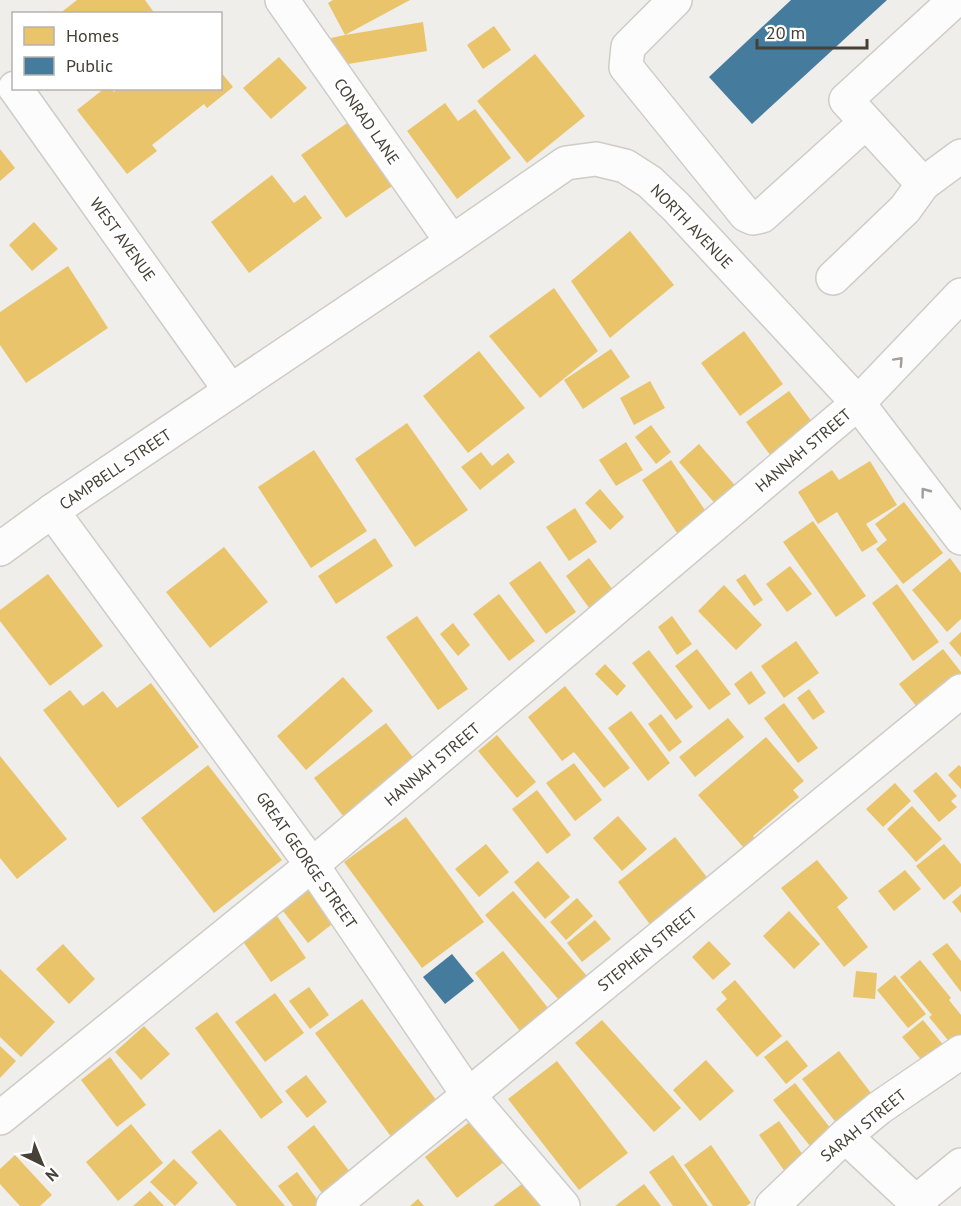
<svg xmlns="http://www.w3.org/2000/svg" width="961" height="1206" font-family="'PT Sans',sans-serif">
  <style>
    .homes { fill: #e9c46a }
    .public { fill: #457b9d }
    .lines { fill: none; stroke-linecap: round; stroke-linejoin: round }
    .minor-casing { stroke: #ceccc7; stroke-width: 36 }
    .minor { stroke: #fdfcfc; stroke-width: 33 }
    .oneway { stroke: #a29e99 }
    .labels { text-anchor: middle; stroke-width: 6; stroke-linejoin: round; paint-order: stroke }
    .street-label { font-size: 16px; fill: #464036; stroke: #fff }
  </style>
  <rect width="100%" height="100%" fill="#f0eeea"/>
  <g class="homes">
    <path d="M77,0H145L155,14H59Z"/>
    <path d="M333,0H410L345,35L423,22L427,51L336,66L331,38L345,35L328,3Z"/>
    <path d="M494,26L511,50L483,69L467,45Z"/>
    <path d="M535,54L585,116L527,163L477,101Z"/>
    <path d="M279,57L307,88L271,119L243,88Z"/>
    <path d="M220,71L233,87L207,108L204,104L152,145L157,151L127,174L77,110L105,88H111L114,92L118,88H220Z"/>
    <path d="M445,103L458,121L475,109L511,158L457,199L407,131Z"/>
    <path d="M350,121L395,184L346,218L301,155Z"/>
    <path d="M0,149L15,168L0,181Z"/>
    <path d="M272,175L294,203L305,195L322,218L249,273L211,222Z"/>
    <path d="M34,222L58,249L32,271L9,245Z"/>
    <path d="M630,231L674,285L610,338L571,281Z"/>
    <path d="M68,266L108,328L26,383L0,345V312Z"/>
    <path d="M554,288L598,351L540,398L489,336Z"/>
    <path d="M744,331L783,384L740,416L701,363Z"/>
    <path d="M611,349L630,377L583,409L564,380Z"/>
    <path d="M479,351L525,408L468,453L423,396Z"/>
    <path d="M650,381L665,408L634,425L620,398Z"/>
    <path d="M789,391L816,427L773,459L746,422Z"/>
    <path d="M407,423L468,510L415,547L355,459Z"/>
    <path d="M651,425L671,452L656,464L635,437Z"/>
    <path d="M626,442L643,470L616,486L599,460Z"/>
    <path d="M699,444L739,490L718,507L679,462Z"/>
    <path d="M314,450L367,531L311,568L258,487Z"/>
    <path d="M481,452L492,466L508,453L515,462L480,490L461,467Z"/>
    <path d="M671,460L709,516L679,536L642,480Z"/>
    <path d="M870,461L897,505L866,524L878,542L862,552L837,512L818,524L798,492L832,470L839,480Z"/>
    <path d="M600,489L624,517L610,530L585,503Z"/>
    <path d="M904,502L943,553L903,584L876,549L887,540L875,524Z"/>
    <path d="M575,508L597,542L569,561L546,527Z"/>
    <path d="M813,521L866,596L836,617L783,542Z"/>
    <path d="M375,538L393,566L336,604L318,576Z"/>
    <path d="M224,547L268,602L210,648L166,592Z"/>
    <path d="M589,558L616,594L592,612L566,576Z"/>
    <path d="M950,558L961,573V619L947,632L912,590Z"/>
    <path d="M540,561L576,612L546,634L509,583Z"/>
    <path d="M790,566L812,594L787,612L766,584Z"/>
    <path d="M48,574L103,646L50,686L0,621V610Z"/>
    <path d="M745,574L763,600L754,606L736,580Z"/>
    <path d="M897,584L939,642L913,661L872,603Z"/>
    <path d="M724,585L762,625L736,650L698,611Z"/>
    <path d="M499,594L535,641L509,661L473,614Z"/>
    <path d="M417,616L468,689L438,710L386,637Z"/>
    <path d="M672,616L692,644L677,655L658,627Z"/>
    <path d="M453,623L470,645L458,656L440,634Z"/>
    <path d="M961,632V657L949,643Z"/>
    <path d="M796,641L819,673L784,698L761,666Z"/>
    <path d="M697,649L731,694L709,710L675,666Z"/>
    <path d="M943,649L961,672V687L924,716L899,684Z"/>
    <path d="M649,650L693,707L676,720L632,663Z"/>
    <path d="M605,664L626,686L617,696L595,674Z"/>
    <path d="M751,671L766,693L749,705L734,684Z"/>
    <path d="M343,677L373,711L306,770L277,736Z"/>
    <path d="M151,683L199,747L118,808L43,710L70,690L83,706L103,691L117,708Z"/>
    <path d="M565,686L630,768L604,788L574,752L562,761L528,717Z"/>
    <path d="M809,689L825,712L813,720L797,698Z"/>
    <path d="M784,703L818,748L798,763L764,718Z"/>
    <path d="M631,711L670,763L648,781L608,728Z"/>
    <path d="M661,714L682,742L669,752L648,724Z"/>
    <path d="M728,718L744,737L695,777L679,757Z"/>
    <path d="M386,723L415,760L343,816L314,778Z"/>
    <path d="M497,735L536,782L517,798L478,751Z"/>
    <path d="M766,737L804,781L793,790L799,797L753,836L761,845L750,855L698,795Z"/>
    <path d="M0,756L67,839L17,879L0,858Z"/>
    <path d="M574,763L602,800L575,821L546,783Z"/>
    <path d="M208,765L282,860L214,913L141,818Z"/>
    <path d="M959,765L961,767V789L948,775Z"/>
    <path d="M936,772L957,796L951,801L957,807L939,822L913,791Z"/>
    <path d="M895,783L911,801L883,827L866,809Z"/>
    <path d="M537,790L571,835L547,854L512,809Z"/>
    <path d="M912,806L942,839L916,862L887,829Z"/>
    <path d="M618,816L647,849L622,871L593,838Z"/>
    <path d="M406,817L484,922L422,968L344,862Z"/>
    <path d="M675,837L710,881L652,927L618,882Z"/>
    <path d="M486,844L509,872L479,897L455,869Z"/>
    <path d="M944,844L961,864V886L944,900L916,866Z"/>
    <path d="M817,860L848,898L837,907L868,947L844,967L781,888Z"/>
    <path d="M538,861L570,897L545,919L514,882Z"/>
    <path d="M905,870L921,889L894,911L878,891Z"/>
    <path d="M310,889L336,921L308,943L283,911Z"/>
    <path d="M513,891L587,976L559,1000L485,915Z"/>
    <path d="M961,894V913L952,902Z"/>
    <path d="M577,898L593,916L566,940L550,922Z"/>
    <path d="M789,911L820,944L794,969L763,936Z"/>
    <path d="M275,913L306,958L271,982L240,937Z"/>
    <path d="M595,920L611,939L582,962L567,943Z"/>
    <path d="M709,941L731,964L713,980L692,957Z"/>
    <path d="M947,943L961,961V992L932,954Z"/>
    <path d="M63,944L95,979L69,1004L36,969Z"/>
    <path d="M503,951L548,1008L520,1031L475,973Z"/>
    <path d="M920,960L951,998L949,1000L961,1015V1045L956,1050L929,1017L932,1015L900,977Z"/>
    <path d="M0,969L55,1022L21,1057L0,1037Z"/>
    <path d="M856,971L877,973L875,999L853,997Z"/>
    <path d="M895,975L926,1014L908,1028L877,990Z"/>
    <path d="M735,980L782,1036L757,1057L716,1009L727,999L721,992Z"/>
    <path d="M309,987L329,1015L310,1029L289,1001Z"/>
    <path d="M275,993L304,1033L265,1062L235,1022Z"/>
    <path d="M362,999L439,1104L392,1138L315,1033Z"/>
    <path d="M217,1012L283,1102L261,1119L195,1028Z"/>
    <path d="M602,1020L681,1108L654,1132L575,1043Z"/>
    <path d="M923,1020L949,1052L929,1069L902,1037Z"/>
    <path d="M144,1026L170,1054L141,1080L115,1052Z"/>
    <path d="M787,1040L808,1066L786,1084L764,1057Z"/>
    <path d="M0,1046L16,1061L0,1078Z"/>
    <path d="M839,1051L877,1101L841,1129L802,1079Z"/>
    <path d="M110,1057L146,1105L117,1127L81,1080Z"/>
    <path d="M706,1060L734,1091L700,1121L673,1090Z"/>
    <path d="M557,1061L628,1153L579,1190L508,1099Z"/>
    <path d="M306,1075L327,1102L307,1118L285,1091Z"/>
    <path d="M795,1083L835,1134L814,1151L773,1100Z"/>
    <path d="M472,1120L504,1162L457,1198L425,1157Z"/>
    <path d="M779,1121L808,1162L788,1176L759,1135Z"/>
    <path d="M131,1124L163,1163L118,1201L86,1162Z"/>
    <path d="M314,1125L353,1176L325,1197L287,1147Z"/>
    <path d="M220,1129L285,1206H237L191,1152Z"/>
    <path d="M711,1145L751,1203L746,1206H713L684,1165Z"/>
    <path d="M15,1155L52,1195L40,1206H20L0,1184V1169Z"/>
    <path d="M673,1155L708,1206H673L649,1172Z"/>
    <path d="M174,1159L198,1183L175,1206L150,1182Z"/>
    <path d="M297,1172L320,1203L316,1206H293L278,1186Z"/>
    <path d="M523,1183L541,1206H493Z"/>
    <path d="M644,1184L661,1206H615Z"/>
    <path d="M150,1191L164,1206H133Z"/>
    <path d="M418,1199L424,1206H410Z"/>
  </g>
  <g class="public">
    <path d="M791,0H887L752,124L709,77Z"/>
    <path d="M452,954L474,981L445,1004L423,977Z"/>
  </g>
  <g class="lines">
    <defs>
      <g id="minor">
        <path d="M282,0L452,242"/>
        <path d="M675,0L628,47L626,67L746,215L753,218L762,216L866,122"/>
        <path d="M955,0L846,100L923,184L961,156"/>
        <path d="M15,88L230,390"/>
        <path d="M833,278L905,209L923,184"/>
        <path d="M52,511L312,865L469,1096L563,1206"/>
        <path d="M0,549L52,511L452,242L566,163L596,159L625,166L650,182L676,207L858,403L961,538"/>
        <path d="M0,1118L312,865L858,403L961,295"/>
        <path d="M845,1136L920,1206"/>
        <path d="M916,1202L961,1165"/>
        <path d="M333,1206L961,691"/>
        <path d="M772,1206L845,1136L879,1108L961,1052"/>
      </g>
    </defs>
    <use href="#minor" class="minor-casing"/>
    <use href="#minor" class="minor"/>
  </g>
  <defs><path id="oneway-chevron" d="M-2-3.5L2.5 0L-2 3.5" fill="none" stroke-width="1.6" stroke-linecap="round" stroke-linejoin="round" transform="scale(1.5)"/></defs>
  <g class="oneway">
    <use href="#oneway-chevron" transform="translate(899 361) rotate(-47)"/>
    <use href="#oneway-chevron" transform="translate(925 492) rotate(-127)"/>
  </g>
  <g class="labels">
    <g class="street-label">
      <text transform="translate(367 121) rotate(55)" y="6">CONRAD LANE</text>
      <text transform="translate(692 226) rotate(46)" y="6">NORTH AVENUE</text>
      <text transform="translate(123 239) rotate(54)" y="6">WEST AVENUE</text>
      <text transform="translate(803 450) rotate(-40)" y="6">HANNAH STREET</text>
      <text transform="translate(115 469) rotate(-34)" y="6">CAMPBELL STREET</text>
      <text transform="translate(432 764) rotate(-40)" y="6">HANNAH STREET</text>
      <text transform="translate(307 860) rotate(55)" y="6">GREAT GEORGE STREET</text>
      <text transform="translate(647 949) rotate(-39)" y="6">STEPHEN STREET</text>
      <text transform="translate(863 1125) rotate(-39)" y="6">SARAH STREET</text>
    </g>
  </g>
  <rect x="12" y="12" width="210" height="78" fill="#ffffff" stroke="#b5b3af" stroke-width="1.5"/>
  <rect x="24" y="27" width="30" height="18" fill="#e9c46a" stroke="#b5b3af" stroke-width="1.5"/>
  <text x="66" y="42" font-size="18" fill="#464036">Homes</text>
  <rect x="24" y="57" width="30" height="18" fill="#457b9d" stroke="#b5b3af" stroke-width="1.5"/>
  <text x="66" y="72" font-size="18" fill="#464036">Public</text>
  <g transform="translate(42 1164) rotate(137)" stroke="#ffffff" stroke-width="4.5" paint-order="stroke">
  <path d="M0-4.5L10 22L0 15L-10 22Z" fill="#464036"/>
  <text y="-9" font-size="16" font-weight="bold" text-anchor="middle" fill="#464036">N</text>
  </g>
  <path d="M757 39v9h110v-9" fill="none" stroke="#464036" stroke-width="3"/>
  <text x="766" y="39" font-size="18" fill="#464036" stroke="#ffffff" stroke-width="4.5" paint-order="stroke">20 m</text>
</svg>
